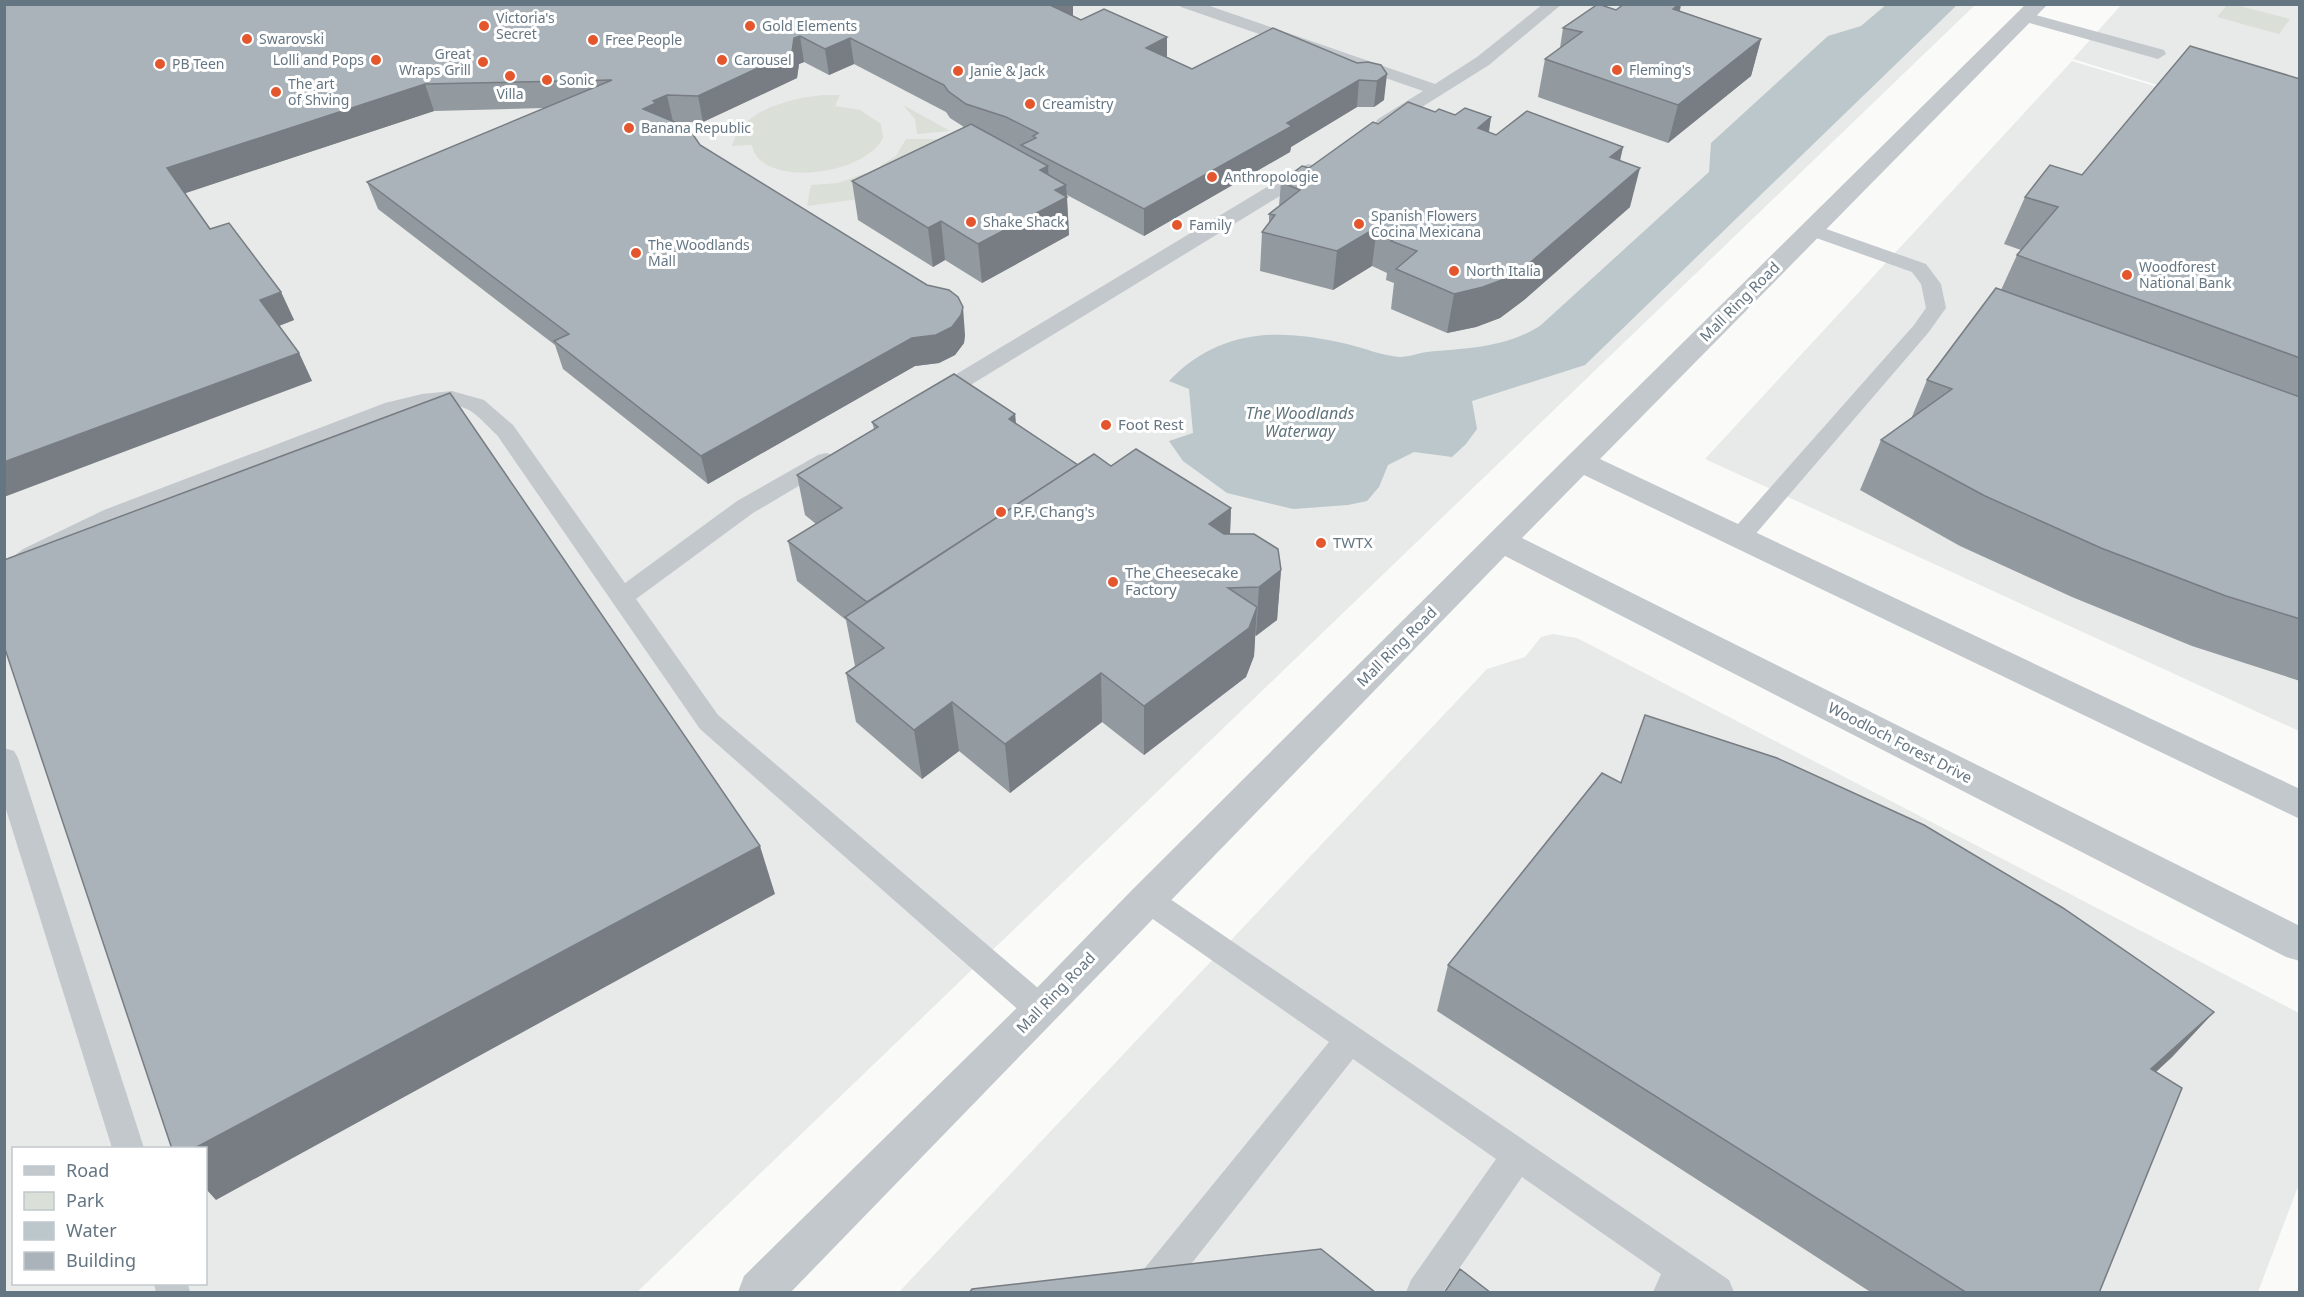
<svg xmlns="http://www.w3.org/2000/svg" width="2304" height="1297" font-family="'Noto Sans',sans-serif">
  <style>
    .built { fill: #e8e9e9; fill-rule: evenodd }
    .green { fill: #dadfd7 }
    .water { fill: #bbc7cb }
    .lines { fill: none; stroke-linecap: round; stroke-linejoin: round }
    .service { fill: #c3c8cc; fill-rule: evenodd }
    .tertiary { fill: #c3c8cc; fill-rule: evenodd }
    .wall { fill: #929a9f }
    .shaded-wall { fill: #777d82 }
    .building { fill: #aab3b9; stroke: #777d82; stroke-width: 1.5 }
    .poi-dot { fill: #e4572e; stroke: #fff; stroke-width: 2 }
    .labels { text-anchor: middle; stroke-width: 6; stroke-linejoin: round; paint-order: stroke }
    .far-poi-label { font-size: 14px; fill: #657683; stroke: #fff; text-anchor: start }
    .street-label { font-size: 15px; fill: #657683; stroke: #fff }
    .poi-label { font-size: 15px; fill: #657683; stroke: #fff; text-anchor: start }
    .water-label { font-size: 16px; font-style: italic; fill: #60757c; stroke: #fff }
  </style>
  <rect width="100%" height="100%" fill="#fafaf8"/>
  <g class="built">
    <path d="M5,5H1975L637,1292H5ZM14,1148H206V1284H14Z"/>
    <path d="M2121,5H2299V129L2073,59Z"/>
    <path d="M2072,61L2299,130V731L1705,459Z"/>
    <path d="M1553,634L1577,638L2299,1013V1184L2258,1292H899L1487,669L1525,657L1541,637Z"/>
  </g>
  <g class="green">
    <path d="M2236,5L2290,19L2279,34L2217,17L2227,5Z"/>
    <path d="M823,95H840L835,106L860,110L881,124L883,138C863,177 759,188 752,145L732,146C742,109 789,99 823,95Z"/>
    <path d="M903,105L950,131L917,134L915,119Z"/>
    <path d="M906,139H943L907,180L880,166L896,156Z"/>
    <path d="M866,173L893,187L859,199L807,206L811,185L838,183Z"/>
  </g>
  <path class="water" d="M1887,4L1957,5L1585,365L1472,401L1477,429L1466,444L1452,457L1414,452L1388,465L1379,487L1367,501L1348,505L1293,509L1227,493L1183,461L1169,441L1193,433L1189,389L1169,381C1220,328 1280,328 1347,344C1364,348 1383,356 1400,357C1409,357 1418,353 1427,352C1467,348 1507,348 1541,325L1709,172L1711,143L1828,36L1861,26Z"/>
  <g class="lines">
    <g class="service">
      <path d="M1179,4H1204L1435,84L1477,57L1543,4H1562L1489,65L1390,127H1378L1375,123L1378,119L1423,91L1181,7Z"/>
      <path d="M2025,12L2164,50L2166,54L2158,59L2019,20L2017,17Z"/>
      <path d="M1309,164L1316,166L1318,170L1316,174L941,403L933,405L925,403L922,398L925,393L1302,166Z"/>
      <path d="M1812,224L1926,264L1941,284L1946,308L1928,333L1747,544L1739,546L1731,544L1727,538L1731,532L1914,325L1926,308L1921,284L1912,272L1805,234L1802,230L1805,226Z"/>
      <path d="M452,391L484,400L513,425L625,583L737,501L818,455L826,453L834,455L837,460L834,465L753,513L636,599L718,715L1052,1000L1056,1010L1052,1020L1041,1024L1030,1020L700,729L497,435C489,428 481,418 472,412C451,398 423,407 401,413L120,522L41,561L13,584L4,586V564L23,549L104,510L385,403L422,394Z"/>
      <path d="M4,748L14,751L18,758L144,1148H112L4,803Z"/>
      <path d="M1147,887L1157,890L1729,1280L1734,1292H1653L1661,1274L1522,1177L1443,1292H1406L1411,1280L1496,1159L1353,1059L1169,1292H1130L1135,1280L1329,1042L1137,908L1132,899L1137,890Z"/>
      <path d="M154,1284H188L190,1292H156Z"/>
    </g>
    <path class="tertiary" d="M2026,4H2048L1600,459L2300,789V819L1584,475L1522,538L2300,926V961L2286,957L1505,556L791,1292H738L744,1276L1027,998L1134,888L1570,454Z"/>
  </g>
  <g class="wall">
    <path d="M4,4H1073V16L1081,20L1167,37V57L1192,69L1357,63L1381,65L1384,100L1374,107H1357L1291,147L1290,152L1144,236L1067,195L1069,235L982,283L945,260L933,267L858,220L852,181L964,127L950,118L946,112L854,64L829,75L804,62L799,64L797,78L703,122H673L700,145L965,335L964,343L955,355L939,363L915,366L708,484L563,369L555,345L378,209L367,182L544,108L434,111L185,193L210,229L281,292L294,320L279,326L299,353L312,381Z"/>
    <path d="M1624,4H1681L1680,11L1761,39L1751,76L1668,143L1538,97L1545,59L1560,48L1563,28L1616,10Z"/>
    <path d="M2300,79V681L2192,646L2072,597L1960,546L1860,490L1881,440L1911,419L1927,380L2001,290L2017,255L2021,250L2004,244L2025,197L2082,175Z"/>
    <path d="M1435,112L1455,115L1491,117L1489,132L1496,135L1623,147L1620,161L1630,207L1524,300L1500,318L1476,327L1447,333L1391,309L1394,283L1386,280L1387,273L1372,266L1333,290L1260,271L1262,232L1269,223V214L1279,206L1281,182L1309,168L1378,124Z"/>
    <path d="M1015,414L1016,423L1078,465L1111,466L1231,508L1230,534L1281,570L1277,620L1255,636L1254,656L1246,677L1144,755L1102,722L1010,793L959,751L922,779L856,722L846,673L855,666L846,620L797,581L788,541L816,524L805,515L797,475L874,429L872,422Z"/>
    <path d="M1621,783L2214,1012L2172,1057L2156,1072L2099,1293H1872L1437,1011L1448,965Z"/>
  </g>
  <g class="shaded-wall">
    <path d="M1051,4H1073V20L1050,5Z"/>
    <path d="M1679,4H1681L1673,38V9Z"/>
    <path d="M800,36L804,62L799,64L797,78L703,122L698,96Z"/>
    <path d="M1167,37V63L1146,48Z"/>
    <path d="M850,38L854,64L829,75L825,49Z"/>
    <path d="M1761,39L1751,76L1668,143L1678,105Z"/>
    <path d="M1387,74L1384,100L1374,107L1377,81Z"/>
    <path d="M1359,80L1357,107L1291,147L1290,152L1144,236V209Z"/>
    <path d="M425,84L434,111L180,195L167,168Z"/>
    <path d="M667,95L673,122L643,109L653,101Z"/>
    <path d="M1491,117L1485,155L1478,128Z"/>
    <path d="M1623,147L1614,185L1610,157Z"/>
    <path d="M1048,166L1050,204L1040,170Z"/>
    <path d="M1640,168L1630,207L1524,300L1500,318L1476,327L1447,333L1454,294Z"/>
    <path d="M1066,185L1069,235L982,283L978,244L1055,190Z"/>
    <path d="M941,221L945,260L933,267L928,228Z"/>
    <path d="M1377,227L1372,266L1333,290L1337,251Z"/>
    <path d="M281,292L294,320L273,328L260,300Z"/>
    <path d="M963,307L965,335L964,343L955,355L939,363L915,366L708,484L701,456Z"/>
    <path d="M299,353L312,381L4,497V462Z"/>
    <path d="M1015,414L1018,454L1009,419Z"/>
    <path d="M1231,508L1229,557L1209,524Z"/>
    <path d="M1281,570L1277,620L1256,636L1259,587Z"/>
    <path d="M1257,607L1254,656L1246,677L1144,755V706Z"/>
    <path d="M1101,673L1102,722L1010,793L1005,744Z"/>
    <path d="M952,702L959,751L922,779L914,730Z"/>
    <path d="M760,846L775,894L216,1200L206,1189V1149H193Z"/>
    <path d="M2214,1012L2172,1057L2111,1113L2151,1069Z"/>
  </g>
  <g class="building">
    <path d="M4,4H1051L1050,5L1081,20L1104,9L1167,37L1146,48L1192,69L1273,28L1357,63L1368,62L1381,65L1387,74L1377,81L1359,80L1287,123L1292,126L1144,209L1021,145L1036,138L1033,136L1038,133L1006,117L966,104L948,91L944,85L850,38L825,49L800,36L794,38L792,52L698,96L667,95L653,101L656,103L643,109L684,126L692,133L700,145L927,285L949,290L958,297L963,307L961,315L952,327L936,335L912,338L701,456L554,341L569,334L367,182L612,80L425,84L167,168L210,229L229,223L281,292L260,300L299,353L4,462Z"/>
    <path d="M1598,4L1616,10L1624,4H1679L1673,9L1761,39L1678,105L1545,59L1582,32L1563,28Z"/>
    <path d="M2190,46L2300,79V358L2017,255L2058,207L2025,197L2050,165L2082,175Z"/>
    <path d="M1408,102L1435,112L1439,109L1455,115L1465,108L1491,117L1478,128L1496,135L1527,111L1623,147L1610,157L1640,168L1532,261L1507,278L1483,287L1454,294L1396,269L1417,251L1391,241L1398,236L1377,227L1337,251L1262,232L1275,215L1269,214L1300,190L1281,182L1302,166L1309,168L1373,122L1378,124Z"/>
    <path d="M971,124L1048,166L1040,170L1066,185L1055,190L1067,197L978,244L941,221L928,228L852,181Z"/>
    <path d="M1996,288L2300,397V619L2226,596L2101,548L1985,496L1881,440L1952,389L1927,380Z"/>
    <path d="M954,374L1015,414L1009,419L1078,465L867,602L788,541L842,508L797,475L878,427L872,422Z"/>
    <path d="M450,393L760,846L193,1149H172L4,646V560Z"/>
    <path d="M1136,449L1231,508L1209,524L1224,534H1254L1278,549L1281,570L1259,587L1228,588L1257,607L1249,628L1144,706L1101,673L1005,744L952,702L914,730L846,673L884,648L845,617L1094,454L1111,466Z"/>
    <path d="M1645,715L1777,758L1924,825L2063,908L2214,1012L2151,1069L2182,1088L2099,1293H1967L1448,965L1602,773L1621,783Z"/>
    <path d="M1321,1249L1376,1293H969L972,1289Z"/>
    <path d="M1460,1269L1491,1293H1444Z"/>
  </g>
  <g class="poi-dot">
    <circle cx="484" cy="26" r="6"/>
    <circle cx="750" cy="26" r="6"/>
    <circle cx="247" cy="39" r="6"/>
    <circle cx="593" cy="40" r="6"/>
    <circle cx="376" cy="60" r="6"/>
    <circle cx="722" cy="60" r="6"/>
    <circle cx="483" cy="62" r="6"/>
    <circle cx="160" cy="64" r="6"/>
    <circle cx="1617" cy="70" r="6"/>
    <circle cx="958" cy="71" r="6"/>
    <circle cx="510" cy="76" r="6"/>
    <circle cx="547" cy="80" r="6"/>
    <circle cx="276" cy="92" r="6"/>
    <circle cx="1030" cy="104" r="6"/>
    <circle cx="629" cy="128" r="6"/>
    <circle cx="1212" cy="177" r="6"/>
    <circle cx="971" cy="222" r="6"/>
    <circle cx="1359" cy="224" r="6"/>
    <circle cx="1177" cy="225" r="6"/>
    <circle cx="636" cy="253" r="6"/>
    <circle cx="1454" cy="271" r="6"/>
    <circle cx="2127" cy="275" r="6"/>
    <circle cx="1106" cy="425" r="6"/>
    <circle cx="1001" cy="512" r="6"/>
    <circle cx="1321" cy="543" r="6"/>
    <circle cx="1113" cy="582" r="6"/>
  </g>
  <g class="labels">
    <g class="far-poi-label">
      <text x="496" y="23">Victoria's<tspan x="496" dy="16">Secret</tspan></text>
      <text x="762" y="31">Gold Elements</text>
      <text x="259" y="44">Swarovski</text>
      <text x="605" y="45">Free People</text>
      <text x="471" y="59" text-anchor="end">Great<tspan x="471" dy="16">Wraps Grill</tspan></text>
      <text x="364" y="65" text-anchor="end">Lolli and Pops</text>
      <text x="734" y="65">Carousel</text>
      <text x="172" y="69">PB Teen</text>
      <text x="1629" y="75">Fleming's</text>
      <text x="970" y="76">Janie &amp; Jack</text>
      <text x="559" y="85">Sonic</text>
      <text x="288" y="89">The art<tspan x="288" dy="16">of Shving</tspan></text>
      <text x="510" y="99" text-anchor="middle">Villa</text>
      <text x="1042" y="109">Creamistry</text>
      <text x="641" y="133">Banana Republic</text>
      <text x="1224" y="182">Anthropologie</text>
      <text x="1371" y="221">Spanish Flowers<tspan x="1371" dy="16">Cocina Mexicana</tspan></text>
      <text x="983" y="227">Shake Shack</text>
      <text x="1189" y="230">Family</text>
      <text x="648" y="250">The Woodlands<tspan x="648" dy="16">Mall</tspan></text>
      <text x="2139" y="272">Woodforest<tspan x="2139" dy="16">National Bank</tspan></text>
      <text x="1466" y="276">North Italia</text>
    </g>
    <g class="street-label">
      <text transform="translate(1740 302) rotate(-45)" y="5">Mall Ring Road</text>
      <text transform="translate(1397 647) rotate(-45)" y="5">Mall Ring Road</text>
      <text transform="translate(1900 743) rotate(27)" y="5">Woodloch Forest Drive</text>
      <text transform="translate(1056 993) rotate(-46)" y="5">Mall Ring Road</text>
    </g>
    <g class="poi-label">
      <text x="1118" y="430">Foot Rest</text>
      <text x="1013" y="517">P.F. Chang's</text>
      <text x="1333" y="548">TWTX</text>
      <text x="1125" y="578">The Cheesecake<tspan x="1125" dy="17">Factory</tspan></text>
    </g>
    <g class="water-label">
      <text x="1300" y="419">The Woodlands<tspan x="1300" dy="18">Waterway</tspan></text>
    </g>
  </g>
  <rect width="2304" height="1297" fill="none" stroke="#657683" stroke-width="12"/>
  <rect x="12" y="1147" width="195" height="138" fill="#ffffff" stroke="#c1c8cd" stroke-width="1.5"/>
  <rect x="24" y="1166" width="30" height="9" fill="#c3c8cc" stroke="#c1c8cd" stroke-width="1.5"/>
  <text x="66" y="1177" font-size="18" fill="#657683">Road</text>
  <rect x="24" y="1192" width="30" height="18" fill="#dadfd7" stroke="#c1c8cd" stroke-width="1.5"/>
  <text x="66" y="1207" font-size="18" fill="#657683">Park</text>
  <rect x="24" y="1222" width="30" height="18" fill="#bbc7cb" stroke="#c1c8cd" stroke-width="1.5"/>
  <text x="66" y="1237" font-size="18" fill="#657683">Water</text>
  <rect x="24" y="1252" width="30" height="18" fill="#aab3b9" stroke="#c1c8cd" stroke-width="1.5"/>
  <text x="66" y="1267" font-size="18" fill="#657683">Building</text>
</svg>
